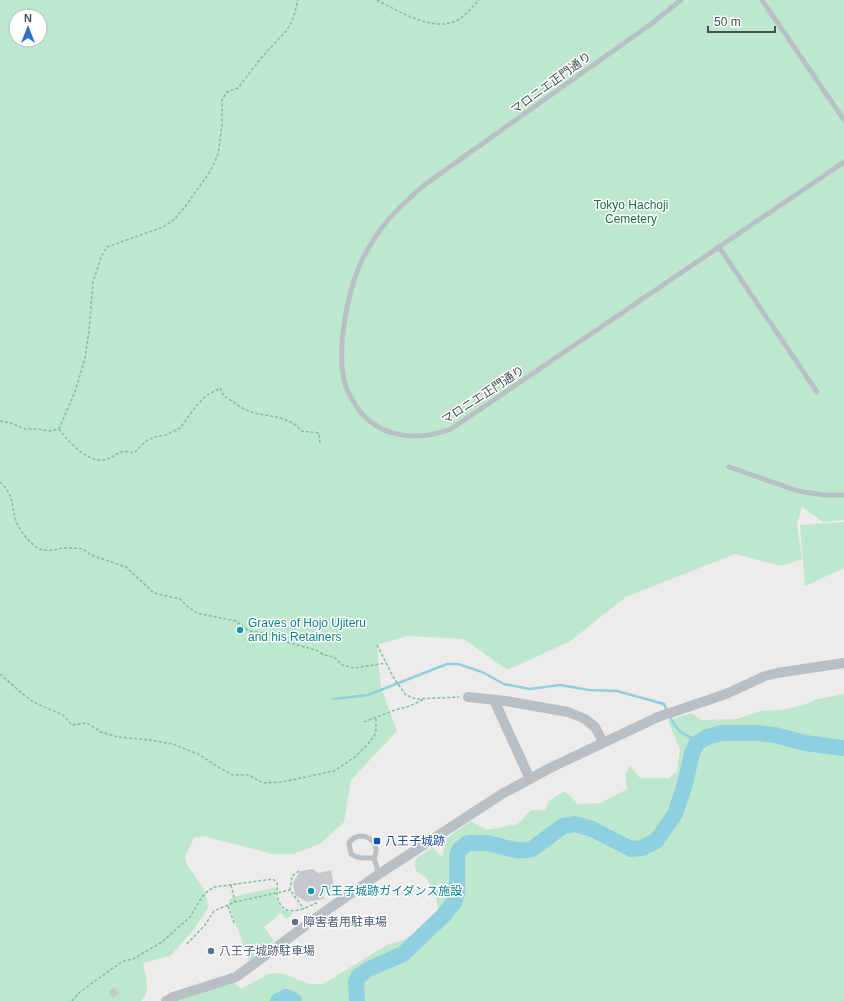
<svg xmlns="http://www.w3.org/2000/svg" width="844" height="1001" font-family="Arial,'Noto Sans JP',sans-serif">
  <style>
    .green { fill: #bde8cd; fill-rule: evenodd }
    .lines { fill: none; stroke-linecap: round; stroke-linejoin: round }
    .stream { stroke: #8fd0e0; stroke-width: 2.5 }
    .river { stroke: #8fd0e0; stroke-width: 16 }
    .building { fill: #c6c8ce }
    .path { stroke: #7ac19e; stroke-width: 1.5; stroke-dasharray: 3 2; stroke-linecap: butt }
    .service { stroke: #b8c0c6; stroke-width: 5 }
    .minor { stroke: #b8c0c6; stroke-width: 10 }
    .culture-dot { fill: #0f9aa8; stroke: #fff; stroke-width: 1.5 }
    .transit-dot { fill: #1a4fb4; stroke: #fff; stroke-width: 1.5 }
    .service-dot { fill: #5c6f8a; stroke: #fff; stroke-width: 1.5 }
    .labels { text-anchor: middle; stroke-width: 3; stroke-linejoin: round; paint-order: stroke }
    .street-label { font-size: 12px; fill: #464f56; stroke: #fff }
    .park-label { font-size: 12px; fill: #206e47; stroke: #fff }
    .culture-label { font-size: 12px; fill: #0d838f; stroke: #fff; text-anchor: start }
    .transit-label { font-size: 12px; fill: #164399; stroke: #fff; text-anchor: start }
    .service-label { font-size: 12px; fill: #4e5e75; stroke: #fff; text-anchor: start }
  </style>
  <rect width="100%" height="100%" fill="#eeebeb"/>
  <g class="green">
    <path d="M0,0H844V520L823,522L802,507L797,524L802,559L781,566L735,554L626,597L569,642L507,670L464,639L407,636L377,645L381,687L397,731L351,780L344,822L320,844L293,854H272L203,836L194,838L185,856L186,863L204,889L207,899L208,908L195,928L170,956L143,963C145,976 152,991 141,1001H0ZM16,16H40V40H16Z"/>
    <path d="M844,522V568L805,586L800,525Z"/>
    <path d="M844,694V1001H175L233,982L241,989L268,974L281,973L309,984H323L387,945L406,939L432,919L438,912L436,896L426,877L417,872L415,866L416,858L433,848L442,857L446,839L471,821L487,830L518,824L531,810H545L549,801L563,792L567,793L578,804L601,803L627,789L625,774L630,766L640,778H669L677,771L680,749L668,721L691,713L702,720L737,719L760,711L782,710L810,703L814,700Z"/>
    <path d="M277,887L275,895L282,909L293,913L286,919L281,913L264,927L274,941L249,961L229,904V899L237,896Z"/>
  </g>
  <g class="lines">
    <g class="stream">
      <path d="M333,699L368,695L447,664H458L482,672L504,684L530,689L560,685L589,690L617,691L664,704L667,711"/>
      <path d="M669,715C678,732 682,735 700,741"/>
    </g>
    <g class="river">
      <path d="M278,1001L286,997L294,1001"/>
      <path d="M357,1001L356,982L359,976L369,969L403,954L444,915L454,902L457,893V855L460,849L468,843C475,843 484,842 491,844C506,847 516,853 532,849L563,826L575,824L592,829L631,849L642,848L656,841L675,814L685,784L692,753L697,743L707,737L722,733H758L775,735L805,743L844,748"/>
    </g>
  </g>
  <g class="building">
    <path d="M312,869L319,873L331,870L334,886L322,895L325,899L307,902L295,895L293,883L300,871Z"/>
    <path d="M114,987L119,993L113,998L108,992Z"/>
  </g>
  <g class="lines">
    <g class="path">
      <path d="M377,0C400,12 437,35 461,18C468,13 473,6 479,0"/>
      <path d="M0,421L11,423L25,429H38L50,431L59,429"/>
      <path d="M59,429L76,389L85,358L89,331L93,282L101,257L107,247L163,227L175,219L187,204L211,170L218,154L222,126V100L227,92L238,88L261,58L287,30L293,19L298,0"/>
      <path d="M59,429C68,441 86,462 104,460C111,459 115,454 121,452C125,451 130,452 134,453L146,441L154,437L166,435L180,428L197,405L206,396L220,388L224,396L244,409L254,413L281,418L293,423L302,431L319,433L320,444"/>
      <path d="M0,482C15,496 11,505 16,521C19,530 31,545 40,549C48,552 56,549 64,548C70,548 77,548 83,549L91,555L126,567L154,593L180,599L188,607L197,613L236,621L249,631L270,634L275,639L316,650L324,655L334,657L342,665L354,668L386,663"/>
      <path d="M377,645L395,680L406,695L416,699L459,697"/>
      <path d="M0,674L17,689L33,702L63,715L72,725L87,723L101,732L118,737L150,740L173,744L200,755L218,767L233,775H249L263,783L282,782L334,771L355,757L368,744L376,733V718"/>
      <path d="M364,722L395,710L410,706L424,699"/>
      <path d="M299,871L292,876L290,890L304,909"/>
      <path d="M231,885L235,902"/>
      <path d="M228,906L235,925"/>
      <path d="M187,944L205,925L214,911L235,902L290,890"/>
      <path d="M72,1001L80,992L113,968L123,961L133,959L162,942L190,917L202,897L209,890L215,887L273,879L277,883C278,888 276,893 278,899C284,919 304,909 316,903L318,904"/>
    </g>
    <g class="service">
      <path d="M681,0L651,24L427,183C398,207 378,227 361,262C347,293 336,351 345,384C347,391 352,399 356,406C378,438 416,442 451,429L844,162"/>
      <path d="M762,0L844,120"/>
      <path d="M719,247L817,392"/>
      <path d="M729,467L798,491L824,495H844"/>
      <path d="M374,858C365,858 358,859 351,854L349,843C360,827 383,841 374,858L379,874"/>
    </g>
    <g class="minor">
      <path d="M468,697L506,701L568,712L585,719L595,727L603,742"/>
      <path d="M494,700L530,779"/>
      <path d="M166,1001L173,997L236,977L317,917L379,874L502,794L552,767L658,717L726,694L765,676L777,673L844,663"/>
    </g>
  </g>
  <g class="culture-dot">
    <circle cx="240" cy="630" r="4"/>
    <circle cx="311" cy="891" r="4"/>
  </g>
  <rect class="transit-dot" x="373" y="837" width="8" height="8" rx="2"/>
  <g class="service-dot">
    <circle cx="295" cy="922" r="4"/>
    <circle cx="211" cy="951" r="4"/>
  </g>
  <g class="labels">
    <g class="street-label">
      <text transform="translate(551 83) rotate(-36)" y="4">マロニエ正門通り</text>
      <text transform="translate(483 395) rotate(-33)" y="4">マロニエ正門通り</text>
    </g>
    <g class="park-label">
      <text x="631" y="209">Tokyo Hachoji<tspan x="631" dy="14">Cemetery</tspan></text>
    </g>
    <g class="culture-label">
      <text x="248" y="627">Graves of Hojo Ujiteru<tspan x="248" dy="14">and his Retainers</tspan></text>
      <text x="319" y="895">八王子城跡ガイダンス施設</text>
    </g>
    <g class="transit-label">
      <text x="385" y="845">八王子城跡</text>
    </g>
    <g class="service-label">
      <text x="303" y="926">障害者用駐車場</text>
      <text x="219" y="955">八王子城跡駐車場</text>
    </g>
  </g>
  <g transform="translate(28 28)"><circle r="19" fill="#ffffff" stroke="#b5b9bb"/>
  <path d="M0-3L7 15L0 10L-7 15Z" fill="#2d71c6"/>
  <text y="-6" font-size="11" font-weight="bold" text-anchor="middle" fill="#464f56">N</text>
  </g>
  <path d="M708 26v6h67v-6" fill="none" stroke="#464f56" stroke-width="2"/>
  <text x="714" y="26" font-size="12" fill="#464f56" stroke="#ffffff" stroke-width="3" paint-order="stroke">50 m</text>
</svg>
